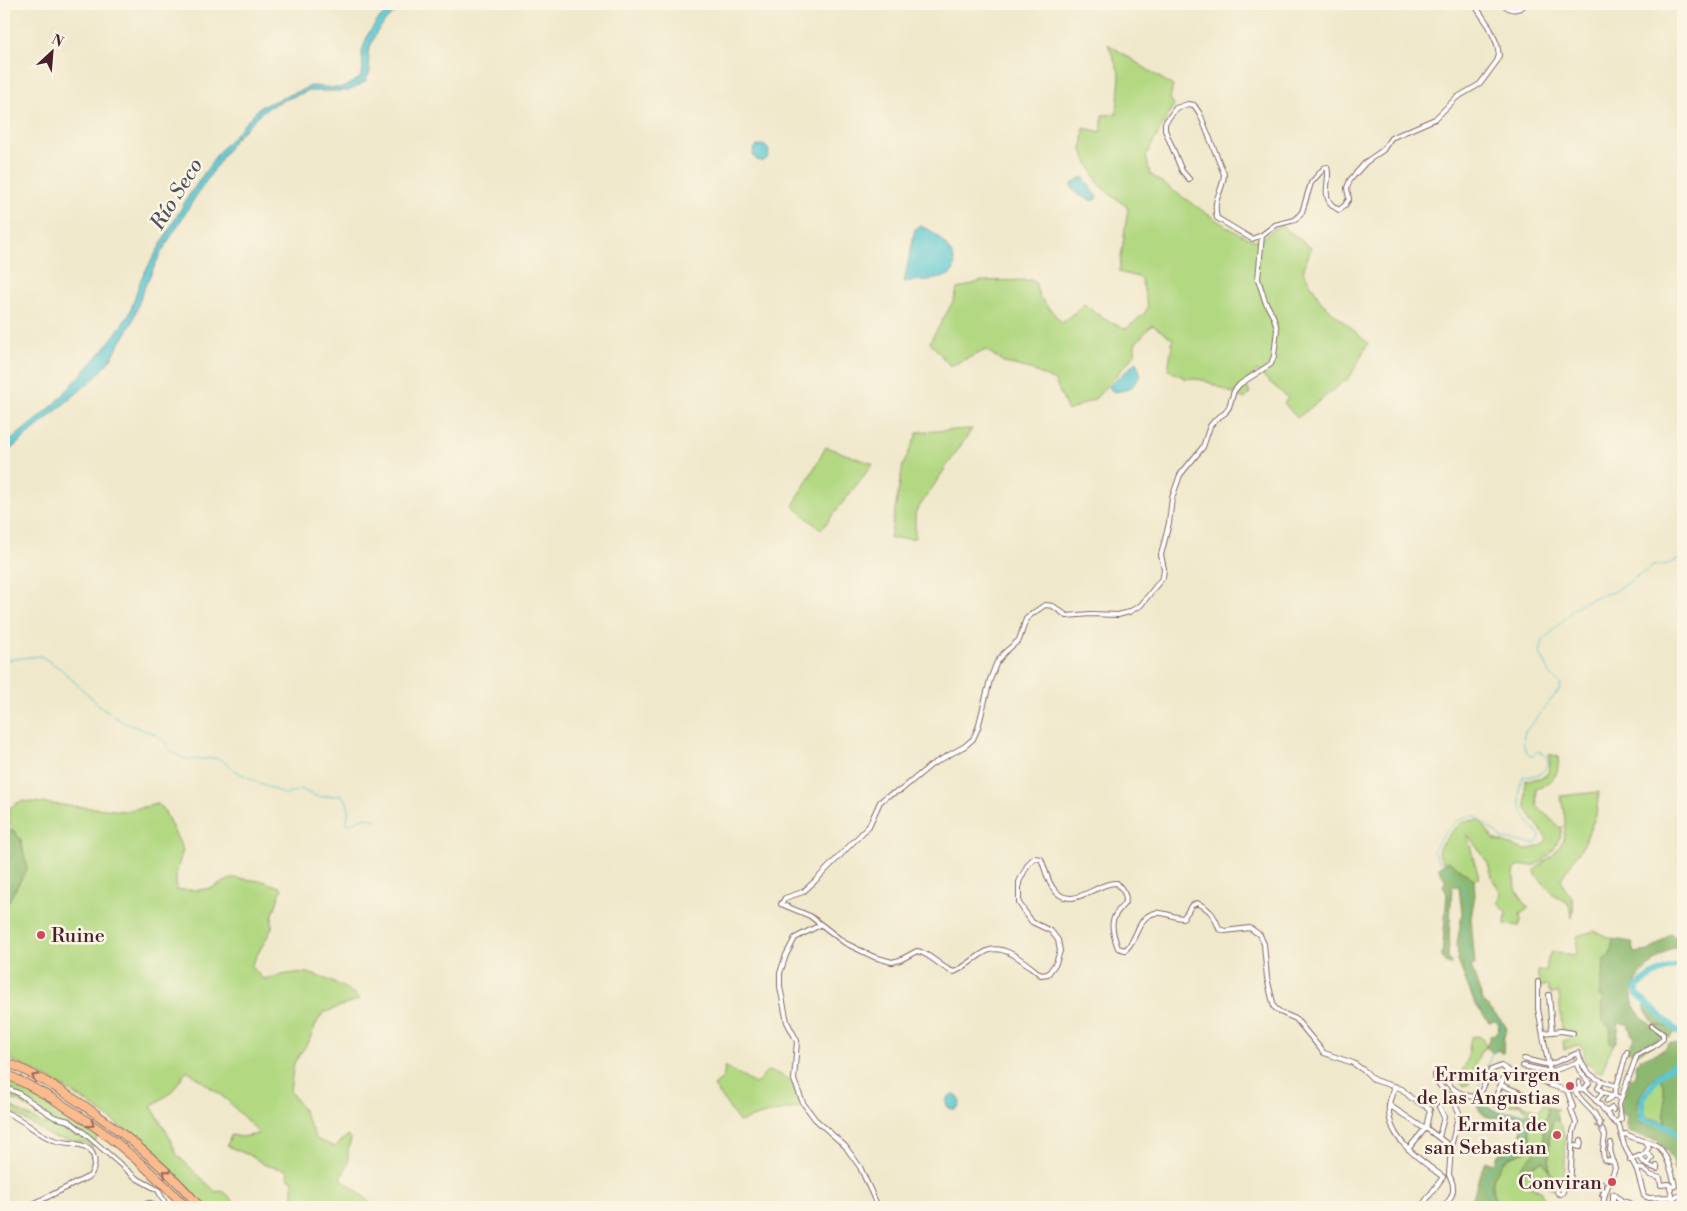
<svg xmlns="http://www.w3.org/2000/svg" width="1687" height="1211" font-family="'Libre Bodoni',serif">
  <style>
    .green { fill: #b2d882; stroke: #7e7c56 }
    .forest { fill: #8db870; stroke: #6c6c4e }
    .water { fill: #5bc8d2; stroke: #52747e }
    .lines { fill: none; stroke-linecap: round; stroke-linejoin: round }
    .stream { stroke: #5bc8d2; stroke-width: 1 }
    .river { stroke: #5bc8d2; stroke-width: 6 }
    .pedestrian-casing { stroke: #846563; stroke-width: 5.5 }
    .minor-casing { stroke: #846563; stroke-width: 6 }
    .motorway-casing { stroke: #846563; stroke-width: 10 }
    .pedestrian { stroke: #fff; stroke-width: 3 }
    .minor { stroke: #fff; stroke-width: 4 }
    .motorway { stroke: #fbbb8d; stroke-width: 8 }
    .oneway { stroke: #9a6557 }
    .oneway2 { stroke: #ae9aa0 }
    .poi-dot { fill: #d1495b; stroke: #fcf5e5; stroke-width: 2 }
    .labels { text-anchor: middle; stroke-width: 5; stroke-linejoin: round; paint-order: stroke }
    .poi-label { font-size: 20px; fill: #4a1f2b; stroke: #fcf5e5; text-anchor: end }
    .water-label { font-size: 21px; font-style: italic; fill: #4f525d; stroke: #fcf5e5 }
  </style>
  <rect width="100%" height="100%" fill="#fcf5e5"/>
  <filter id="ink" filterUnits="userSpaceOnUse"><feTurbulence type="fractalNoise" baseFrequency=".02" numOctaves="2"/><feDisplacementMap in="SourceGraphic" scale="10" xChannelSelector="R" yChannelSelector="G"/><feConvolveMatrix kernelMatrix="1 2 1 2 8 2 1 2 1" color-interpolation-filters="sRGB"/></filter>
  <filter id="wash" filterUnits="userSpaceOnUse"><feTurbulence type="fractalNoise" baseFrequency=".0096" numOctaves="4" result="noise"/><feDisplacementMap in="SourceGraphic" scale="20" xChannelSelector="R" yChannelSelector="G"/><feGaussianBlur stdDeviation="1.12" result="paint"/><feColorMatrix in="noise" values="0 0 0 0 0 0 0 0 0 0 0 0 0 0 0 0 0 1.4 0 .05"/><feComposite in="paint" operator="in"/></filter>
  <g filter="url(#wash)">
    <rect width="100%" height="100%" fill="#f0e8cb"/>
    <g class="green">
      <path d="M1108,44L1173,86L1170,98L1174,105L1146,156L1150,174C1165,184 1245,244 1258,240C1265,237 1273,229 1281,225L1311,248L1303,271L1322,303L1368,343L1350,377L1297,418L1284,403L1288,398L1257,371L1245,384L1250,392L1245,399L1203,380L1185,378L1168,370L1173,339L1152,325L1135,344V354L1096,398L1068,411L1055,381L1030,369L1005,363L986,350L950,366L930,342L955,298L957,289L982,281L1034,280L1040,298L1062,323L1084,304L1104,319L1126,329L1144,314L1148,307L1141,278L1119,272L1128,208L1100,186L1082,151L1084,128L1102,132V115L1117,114L1120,75Z"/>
      <path d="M972,429L915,513V538L890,539L903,465L918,432Z"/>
      <path d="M826,447L873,464L821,530L793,506Z"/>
      <path d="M1549,754L1558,757C1560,775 1552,783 1536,789L1537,806L1560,828L1562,826C1561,841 1551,857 1537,864C1531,867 1523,864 1518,867C1514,869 1514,874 1514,877C1514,891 1521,898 1529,908L1520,914L1521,921L1519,926L1505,924L1506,913L1498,902L1501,893L1493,880L1488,863L1468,835V838L1479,878L1474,879L1448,861L1444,863L1438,853L1439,848L1452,831L1464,821L1478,820L1483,824L1493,839L1525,850L1541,846L1547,839L1526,809L1525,780C1546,778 1552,777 1549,754Z"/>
      <path d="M1599,792L1596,815L1584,844L1561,879C1567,898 1577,893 1572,918L1571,909L1567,902L1554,895L1536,875L1535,870C1539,865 1547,860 1553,855C1570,838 1566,817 1560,796Z"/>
      <path d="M21,801L125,811L157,804L163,808L183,850L176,873V890H199L212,888L233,878L263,881L282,888L272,917V928L251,966L263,979C274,977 296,971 307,973C321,976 350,988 360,999L323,1013L316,1024L309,1041L294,1063L290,1091L303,1110L316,1139L335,1147L348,1135L351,1139L348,1150V1163L341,1178L374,1205L373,1207H293V1180L289,1179L287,1170L265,1165L251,1156L227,1146L231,1135L242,1137L258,1134L255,1129L227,1100L187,1070L171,1093L151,1106L168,1134L177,1155L216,1192L223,1190L238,1207H206C169,1164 117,1120 68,1090C48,1077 25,1067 4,1056V909L27,869L21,840L10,826L9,808Z"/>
      <path d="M1594,931L1613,939L1601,1006L1604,1013L1603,1021L1611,1029L1610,1043L1613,1046L1608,1055L1602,1072H1596L1589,1063L1585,1065L1584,1049L1579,1045L1574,1046L1564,1050L1563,1041L1575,1039L1573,1033L1562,1030L1559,993L1550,994L1547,986L1540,987L1537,971L1547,970V960L1551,952L1576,955L1577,936Z"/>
      <path d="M1473,1035L1474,1037L1479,1036L1483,1039L1484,1044L1486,1045L1485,1049H1482L1475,1064L1469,1084L1464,1086C1461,1079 1454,1083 1448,1080L1447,1076C1468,1080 1468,1052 1471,1037Z"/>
      <path d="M724,1066L755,1084C761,1081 762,1075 767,1071C793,1076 794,1085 803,1107L769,1113L739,1122L714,1086C721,1080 726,1077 724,1066Z"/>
      <path d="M4,1077C37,1094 68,1112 99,1134L91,1148L85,1143L52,1137L19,1116L4,1110V1108L8,1106L12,1107L45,1125L49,1119L19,1102L4,1097Z"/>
      <path d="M1660,1078L1664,1084L1665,1122L1645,1117V1099Z"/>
      <path d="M1499,1094L1539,1111L1543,1104L1548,1106L1547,1117L1542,1126L1545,1146L1521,1173L1543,1160L1555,1184L1551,1189L1540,1179L1530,1186L1542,1192L1545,1207H1497C1496,1201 1494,1194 1493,1187C1490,1168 1510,1155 1526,1151C1530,1138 1528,1127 1532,1115L1519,1103L1518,1105H1494Z"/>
      <path d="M1556,1120C1570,1126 1564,1167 1564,1181L1556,1182C1554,1179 1552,1175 1550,1172C1547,1163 1549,1130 1553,1121Z"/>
    </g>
    <g class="forest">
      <path d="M4,829L14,831L21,840L27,869L4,909Z"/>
      <path d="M1448,861L1474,879L1475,895L1471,918L1475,965L1471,966L1483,1001L1505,1025L1507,1030L1504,1036L1503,1053L1497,1050L1493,1053L1486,1047L1491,1034L1493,1035L1498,1030L1499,1025L1495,1021L1489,1022L1475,1004L1458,961L1457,944L1462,914L1459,886H1452L1448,958L1452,964V966L1445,962L1442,957L1447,894L1443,885L1446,881L1438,868Z"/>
      <path d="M1670,934L1682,940C1681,947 1676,946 1671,949C1655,960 1624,982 1634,1006C1639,1018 1657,1027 1663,1037L1651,1046L1636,1054L1627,1051L1635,1037L1632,1035L1628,1024L1619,1023L1616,1043L1613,1046L1610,1043L1611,1029L1603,1021L1602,998L1599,996L1605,959L1611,954L1613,939L1632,942L1635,953L1649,951Z"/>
      <path d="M1645,1005L1668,1024L1667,1027L1671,1025L1677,1031L1670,1038L1664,1035L1653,1025L1666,1027L1654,1024L1645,1009Z"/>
      <path d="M1669,1043L1683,1044C1683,1059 1665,1067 1655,1076C1650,1081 1644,1089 1641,1095C1637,1104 1639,1114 1640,1123C1648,1124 1660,1124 1667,1129C1683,1139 1687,1164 1682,1180L1673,1168L1674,1163L1667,1149H1665L1659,1143V1141L1628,1132L1626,1125L1627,1116L1621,1113L1620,1107L1630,1077L1634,1078L1636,1070L1635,1069L1640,1057L1641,1059L1663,1050Z"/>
      <path d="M1683,1059V1130L1682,1135L1665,1122L1664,1084L1660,1078Z"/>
      <path d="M1481,1094C1487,1120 1510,1108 1532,1115L1529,1126L1531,1143L1526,1151L1508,1157L1504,1161L1494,1177L1492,1185L1497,1207H1473L1469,1199L1473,1198L1480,1173L1486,1161L1493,1164L1496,1161V1155L1522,1145L1524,1141L1521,1131L1526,1121L1525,1118C1513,1110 1488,1127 1479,1109C1477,1106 1477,1101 1477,1097Z"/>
      <path d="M1548,1106L1558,1110L1555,1112L1559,1121L1556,1120L1553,1121C1547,1136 1550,1154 1549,1170L1543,1160L1521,1173L1520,1168L1541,1146L1545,1145L1542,1126L1547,1117Z"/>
    </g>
    <g class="water">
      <path d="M396,4H406L387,19L376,33L368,52L370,72L365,82L348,91H308L282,101L264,110L234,140L194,199L161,253L144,288L132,323L110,360L98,375L4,455V446L55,404L104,349L129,315L141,279L188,197L218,153L260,107L311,86L337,88L344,87L360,78L363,70L362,51L368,34L377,21Z"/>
      <circle cx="761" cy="153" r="8"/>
      <path d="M1080,178H1084L1097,197L1094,201L1078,195L1072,188V184Z"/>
      <path d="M920,226C924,228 928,229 931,231C944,240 969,269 944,277C933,281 915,280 904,282L915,229Z"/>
      <path d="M1136,362L1141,375L1130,389L1114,392L1108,387Z"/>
      <circle cx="953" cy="1102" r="7"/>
    </g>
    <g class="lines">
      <g class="stream">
        <path d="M4,660L41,656L61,669L99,705L122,722L155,734L164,741L171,751L179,756L189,760L218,758L241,774L286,795L300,789L313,795L320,797L341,795C351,802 349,812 346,823L349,824L366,817L375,820"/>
        <path d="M1476,1093L1503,1026L1481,1008L1468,976L1464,934L1467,906L1463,884L1437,859L1433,851C1442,836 1455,814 1476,816L1503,839L1534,844L1539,840L1540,836C1525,819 1513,799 1523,777C1536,775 1543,776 1548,763C1548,756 1544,753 1538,751L1533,756H1530C1523,749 1522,742 1525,732L1560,689L1561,685L1551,675L1540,653L1543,641L1578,605L1595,597L1613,592L1653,566L1668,564L1682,558"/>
        <path d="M1478,1096L1483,1109L1493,1113H1525L1528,1116L1525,1137L1526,1146C1511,1153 1483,1164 1486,1184C1487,1192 1492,1199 1492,1207"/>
      </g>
      <g class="river">
        <path d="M1683,964C1666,968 1650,974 1637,987V994L1683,1036"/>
        <path d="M1683,1057L1658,1077L1643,1098L1642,1119C1665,1128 1669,1119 1683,1145"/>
      </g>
    </g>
  </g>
  <g filter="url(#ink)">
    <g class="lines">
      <defs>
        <path id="pedestrian" d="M1602,1195L1604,1190L1601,1188L1602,1183"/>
        <g id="minor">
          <path d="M1503,4C1511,12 1518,11 1526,4"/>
          <path d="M1189,179L1182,171L1165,130V123L1176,108L1188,104L1194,105L1200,114L1224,174C1223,193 1212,197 1217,218L1252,239L1262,235L1275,225L1295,220L1302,212L1311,183L1324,168L1327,167C1332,182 1317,198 1339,210L1345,205L1349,199L1347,188L1350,180L1366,162L1383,150L1391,138L1435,119L1456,98L1480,84L1497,61L1499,55L1497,44L1489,26L1476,7L1477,4"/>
          <path d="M1262,235L1258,279L1265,301L1274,318L1277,329L1274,356L1271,364L1240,384L1234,391L1229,407L1225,413L1216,419L1210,426L1203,447L1180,475L1172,498L1169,523L1161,555L1164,569L1163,577L1141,605L1129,612L1118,615L1090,614L1067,616L1053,606L1045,605L1033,613L1026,619L1019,640L1004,653L996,664L990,680L978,728L973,739L965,746L931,765L901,790L887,796L880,802L869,826L815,881L803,892L785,898L781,904L810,916L845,943L874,957L892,962L900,960L917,951C932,954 940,968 954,972C966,967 975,957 987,951C1005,943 1028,965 1041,975L1048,974L1056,963L1060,951L1058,940L1051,931L1032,922L1019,903V882L1028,864L1034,858L1041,859C1045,868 1047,880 1053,888C1071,914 1097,881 1117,883C1137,906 1118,902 1113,921C1111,929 1115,940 1118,948L1125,950C1138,941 1136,917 1155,913C1164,911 1173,918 1183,918L1187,913L1191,906L1197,903C1210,909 1215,916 1219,929L1225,931L1250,928L1260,935L1264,944L1267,978L1274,1007L1280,1012L1296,1019L1324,1053L1353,1063L1366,1072L1374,1080L1402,1089L1411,1098L1430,1109L1426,1128"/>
          <path d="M820,925L795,938L786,955L780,973V987L787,1022L797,1041L794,1080L803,1103L815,1119L845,1146L860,1167L878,1207"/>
          <path d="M1549,995L1552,1032"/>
          <path d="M1543,1033L1561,1031L1573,1033"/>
          <path d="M1581,1061C1587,1077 1602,1082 1617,1086"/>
          <path d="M1576,1063L1580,1071L1589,1083L1584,1089"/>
          <path d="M1523,1066L1550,1072L1581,1061L1578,1053L1549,1065L1524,1059"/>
          <path d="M1579,1082L1580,1089"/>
          <path d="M1501,1085L1543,1102"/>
          <path d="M1550,1085L1566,1090L1584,1089L1599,1103L1611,1119L1619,1125L1624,1145L1637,1170L1644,1196L1649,1198L1671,1197L1673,1198L1682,1195L1683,1198"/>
          <path d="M1395,1086C1393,1092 1390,1098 1389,1105C1386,1139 1420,1159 1443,1177"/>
          <path d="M4,1087L18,1093L54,1117L69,1121L82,1131L136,1178L158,1190L167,1207"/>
          <path d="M1574,1088C1578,1099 1587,1105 1594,1113C1599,1120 1600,1128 1605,1135L1603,1151L1604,1160L1614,1162"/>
          <path d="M1603,1092L1612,1096L1614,1095L1620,1098"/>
          <path d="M1614,1095L1627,1052"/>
          <path d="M1496,1096L1507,1070"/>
          <path d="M1596,1101L1603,1092L1598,1088L1602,1082"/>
          <path d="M1607,1101L1612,1096"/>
          <path d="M1389,1105L1425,1129L1426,1128L1451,1147"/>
          <path d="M1439,1107L1444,1117L1439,1137"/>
          <path d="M4,1112C23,1118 37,1135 54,1140C65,1144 83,1142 91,1151C97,1160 95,1168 90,1176L27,1207"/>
          <path d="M1606,1112L1612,1108L1613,1110"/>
          <path d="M1616,1122L1621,1119L1619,1104L1637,1055L1653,1047L1663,1039V1034L1652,1026"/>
          <path d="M1622,1135L1626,1134C1635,1140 1646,1140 1656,1145C1666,1150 1673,1175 1675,1186L1670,1187"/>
          <path d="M1576,1146L1580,1147L1581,1140"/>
          <path d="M1408,1149L1425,1129"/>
          <path d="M1646,1152L1652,1158L1647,1165"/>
          <path d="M1640,1158L1647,1165L1657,1169V1166"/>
          <path d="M1630,1160L1639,1156L1640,1158L1646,1152L1649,1147L1645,1142"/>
          <path d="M1636,1168L1643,1169L1650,1175L1660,1178L1661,1185L1669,1184L1673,1198"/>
          <path d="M1449,1175L1451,1147L1459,1112L1453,1100L1436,1081L1435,1075L1438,1073L1444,1074C1446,1088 1461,1095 1474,1097L1481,1092L1491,1070L1501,1066C1508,1070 1515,1075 1523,1077C1532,1079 1539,1079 1547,1083L1551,1078L1538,1009V982"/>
          <circle cx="1560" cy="1191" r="3"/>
          <path d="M1562,1189L1565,1187L1570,1188L1573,1132L1576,1123L1571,1109L1573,1107L1567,1090"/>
          <path d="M1614,1194L1622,1201L1629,1203L1634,1207"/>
          <path d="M1445,1205C1454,1196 1456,1187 1449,1175"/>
          <path d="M137,1207L146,1204"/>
          <path d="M143,1207L148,1203H151L156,1207"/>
          <path d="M1421,1207L1443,1177"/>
          <path d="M1602,1207L1606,1191L1615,1168L1610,1150L1611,1143"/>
          <path d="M1613,1207V1194"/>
        </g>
        <g id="motorway">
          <path d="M4,1061C71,1089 153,1152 200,1207"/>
          <path d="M4,1073C73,1105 134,1152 186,1207"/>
        </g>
      </defs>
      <use href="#pedestrian" class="pedestrian-casing"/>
      <use href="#minor" class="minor-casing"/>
      <use href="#motorway" class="motorway-casing"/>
      <use href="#pedestrian" class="pedestrian"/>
      <use href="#minor" class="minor"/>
      <use href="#motorway" class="motorway"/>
    </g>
    <defs><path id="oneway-chevron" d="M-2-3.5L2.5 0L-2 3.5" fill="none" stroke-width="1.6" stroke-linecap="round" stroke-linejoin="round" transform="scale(1.25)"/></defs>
    <g class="oneway">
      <use href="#oneway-chevron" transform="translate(35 1077) rotate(-152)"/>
      <use href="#oneway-chevron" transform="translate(91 1124) rotate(36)"/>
      <use href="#oneway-chevron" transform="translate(166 1173) rotate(-138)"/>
    </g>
    <use class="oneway2" href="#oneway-chevron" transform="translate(1600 1126) rotate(63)"/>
  </g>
  <g class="poi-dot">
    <circle cx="41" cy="935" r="5"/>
    <circle cx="1570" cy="1086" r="5"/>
    <circle cx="1557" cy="1135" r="5"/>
    <circle cx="1612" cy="1182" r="5"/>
  </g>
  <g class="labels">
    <g class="poi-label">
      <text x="51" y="942" text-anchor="start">Ruine</text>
      <text x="1560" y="1081">Ermita virgen<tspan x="1560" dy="23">de las Angustias</tspan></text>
      <text x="1547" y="1131">Ermita de<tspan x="1547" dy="23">san Sebastian</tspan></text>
      <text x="1602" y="1189">Conviran</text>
    </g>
    <g class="water-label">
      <text transform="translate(176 194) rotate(-58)" y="7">Río Seco</text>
    </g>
  </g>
  <rect width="1687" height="1211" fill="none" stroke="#fcf5e5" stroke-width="20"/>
  <g transform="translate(52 52) rotate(26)" stroke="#fcf5e5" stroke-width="4" paint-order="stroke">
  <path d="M0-4L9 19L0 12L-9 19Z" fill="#4a1f2b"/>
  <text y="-8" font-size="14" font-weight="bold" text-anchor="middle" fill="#4a1f2b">N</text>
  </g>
</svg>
